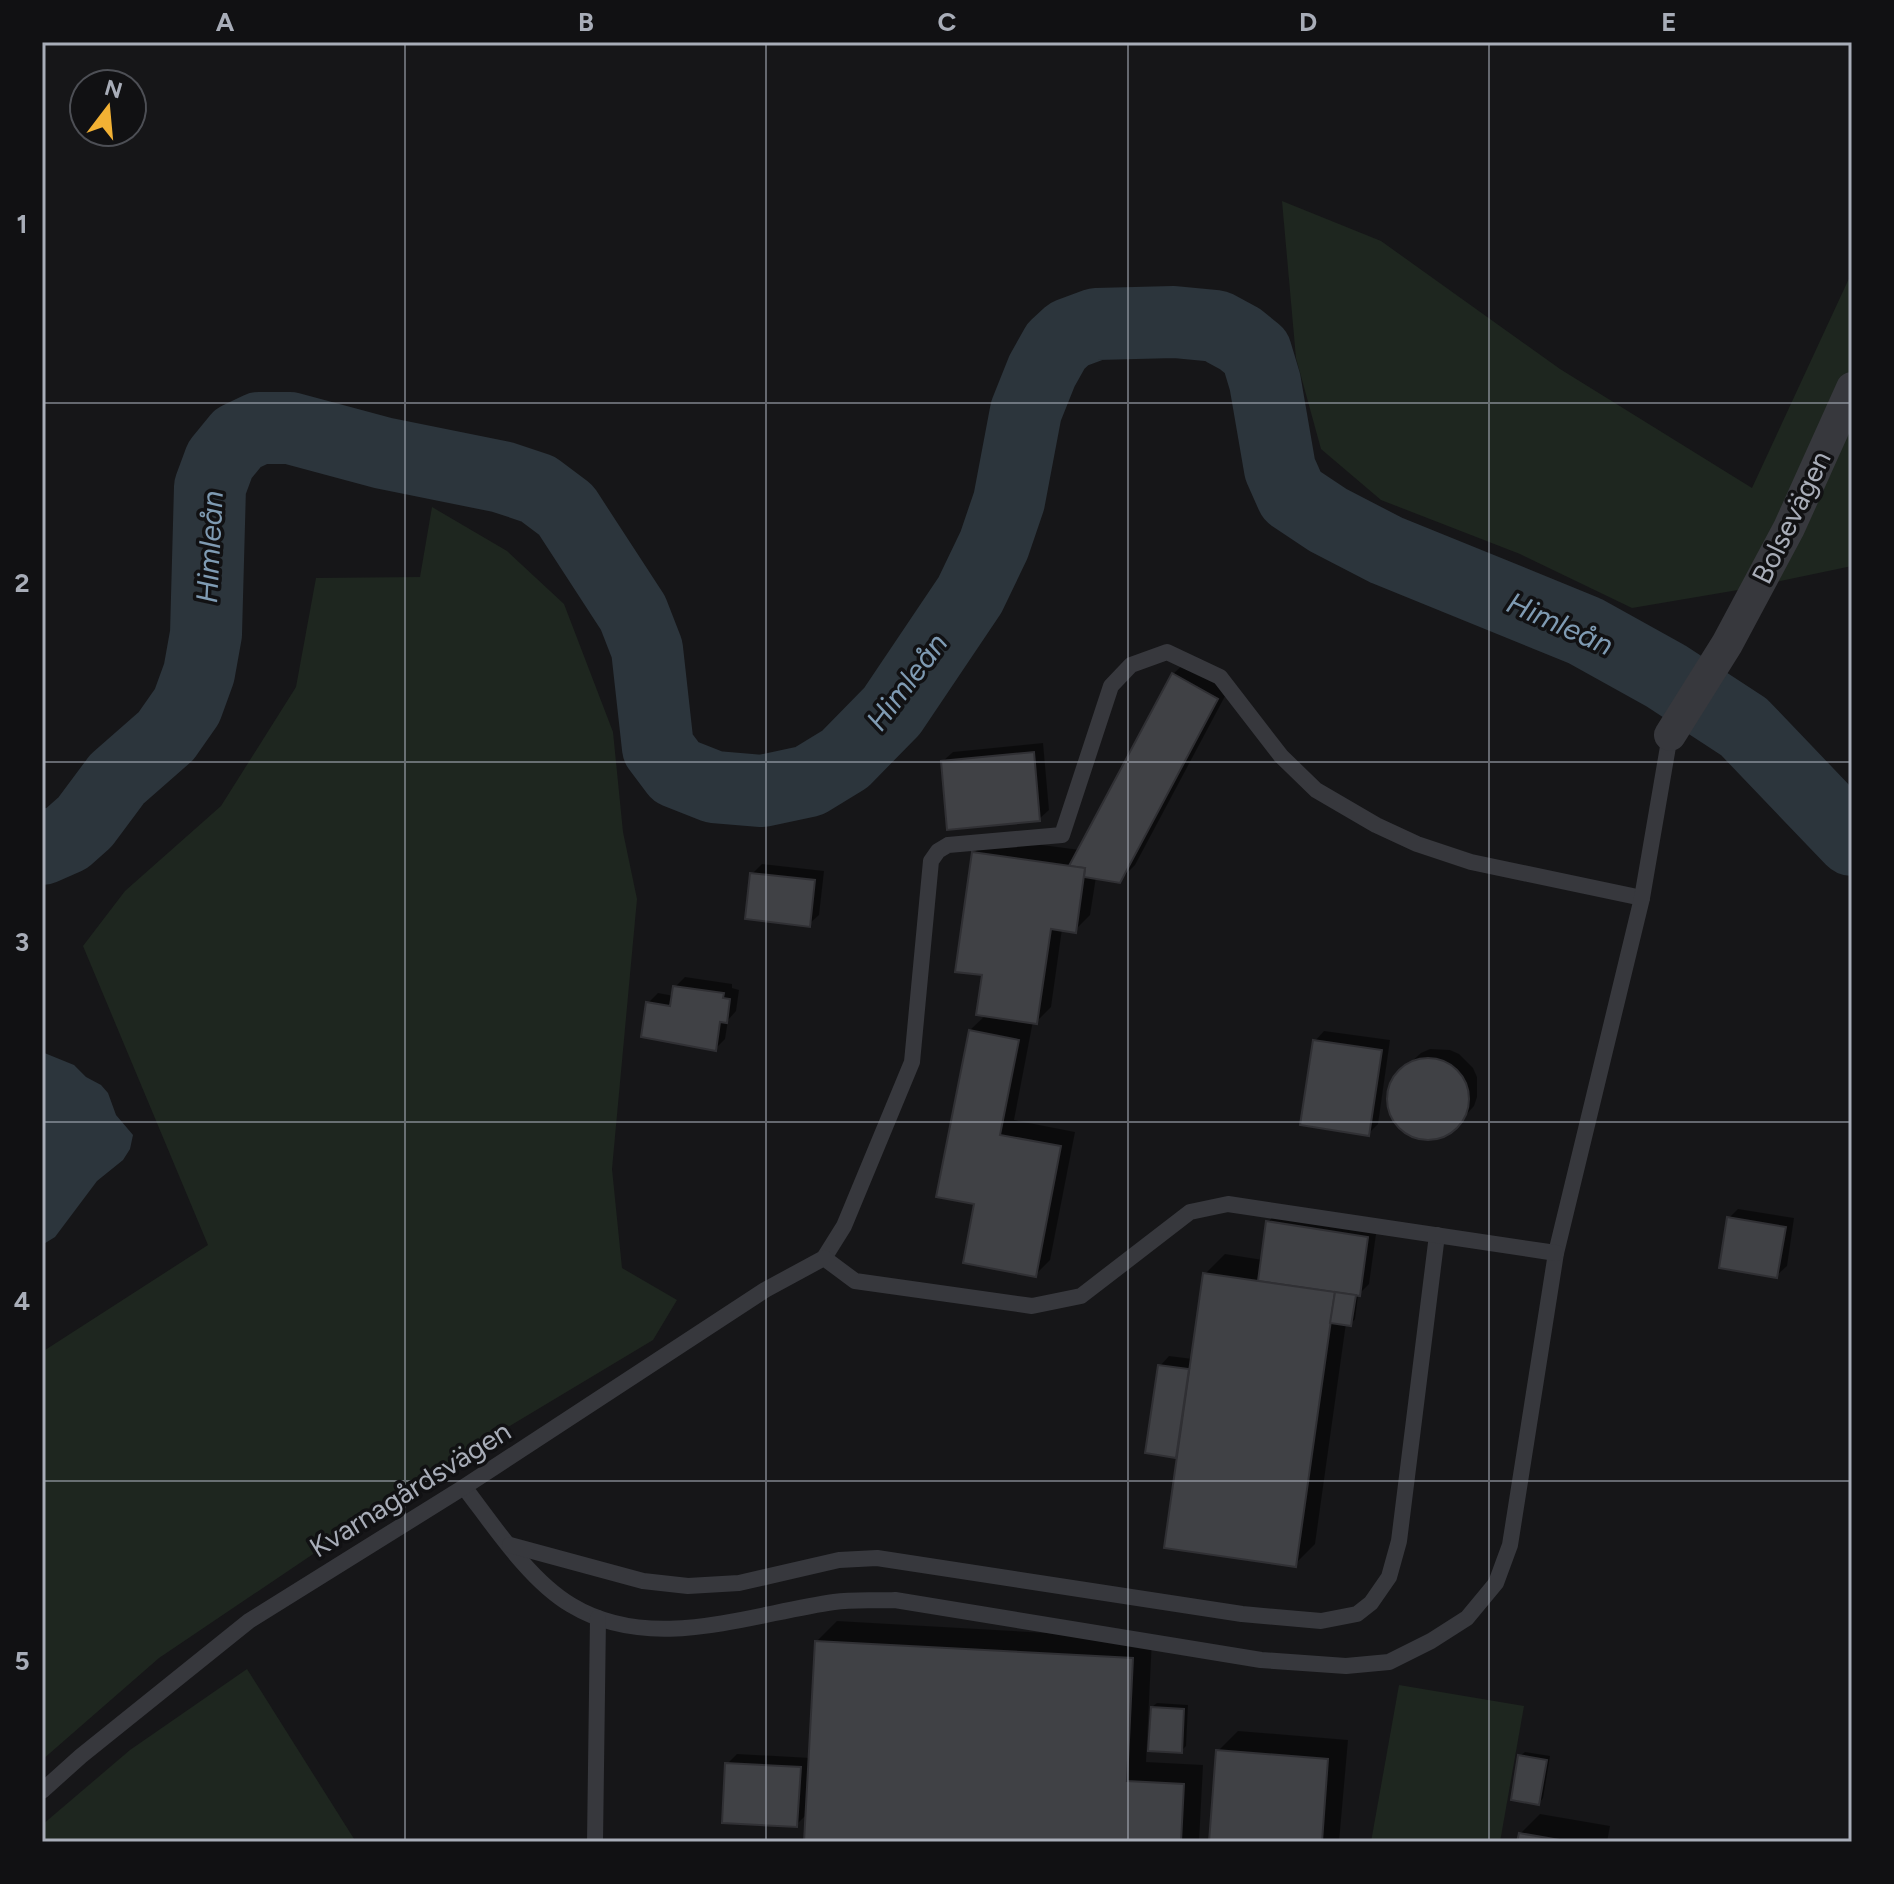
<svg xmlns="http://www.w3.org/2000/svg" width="1894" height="1884" font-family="Figtree,sans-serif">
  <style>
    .green { fill: #1e261f }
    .water { fill: #2c353c }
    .shadow { fill: #0007 }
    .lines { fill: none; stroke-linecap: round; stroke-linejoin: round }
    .river { stroke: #2c353c; stroke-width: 72 }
    .building { fill: #404145; stroke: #303034; stroke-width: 2 }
    .lane { stroke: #37383d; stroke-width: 16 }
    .street { stroke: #37383d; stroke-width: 32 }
    .grid { fill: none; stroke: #a8adb8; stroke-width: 2; stroke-opacity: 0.55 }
    .labels { text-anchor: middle; stroke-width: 7; stroke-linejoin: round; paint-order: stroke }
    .street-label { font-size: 28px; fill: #a8adb8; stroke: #111113 }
    .water-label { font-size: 30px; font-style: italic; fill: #7f9bb3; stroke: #111113 }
    .neatline { fill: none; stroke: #a8adb8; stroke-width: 3 }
    .grid-label { font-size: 26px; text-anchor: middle; font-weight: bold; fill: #a8adb8 }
  </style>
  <rect width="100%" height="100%" fill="#161618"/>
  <g class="green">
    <path d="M1282,201L1381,241L1560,369L1752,488L1852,272V566L1738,590L1632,608L1520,554L1381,500L1321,449L1296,358Z"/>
    <path d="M432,507L507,551L564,604L613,732L623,832L637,899L612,1169L622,1268L677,1300L653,1340L448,1463L159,1658L42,1760V1352L208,1245L83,946L125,891L221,806L296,687L316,578L420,577Z"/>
    <path d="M247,1669L356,1842H42V1825L130,1750Z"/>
    <path d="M1399,1685L1524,1706L1500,1842H1371Z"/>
  </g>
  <path class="water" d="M42,1052L74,1065L86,1077L101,1085L108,1093L116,1115L133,1135L130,1149L123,1160L97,1181L55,1237L42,1245Z"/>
  <g class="shadow">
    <path d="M1188,660L1232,683L1135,865L1119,881L1096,877L1090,915L1075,930L1062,929L1051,1007L1036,1022L1033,1021L1014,1120L1075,1132L1050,1260L1035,1275L977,1203L970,1030L987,1014L974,853L989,838L1080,850L1173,674Z"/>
    <path d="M1043,743L1049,810L1039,819L943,761L953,752Z"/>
    <path d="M762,864L824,871L819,915L809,924L752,874Z"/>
    <path d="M685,977L732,984V988L739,990L736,1011L728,1020L725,1039L715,1049L648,1003L658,993L674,996L675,987Z"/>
    <path d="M1324,1031L1390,1040L1378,1124L1368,1134L1315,1041Z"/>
    <path d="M1430,1049L1450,1050L1459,1054L1473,1068L1477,1077V1097L1474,1106L1450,1132L1431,1138L1412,1135L1404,1130L1391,1114L1389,1095L1395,1077L1421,1053Z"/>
    <path d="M1738,1209L1794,1218L1787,1266L1777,1275L1729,1218Z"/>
    <path d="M1278,1212L1377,1227L1369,1284L1358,1295L1355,1319L1351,1324L1346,1323L1315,1544L1295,1564L1179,1452L1176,1456L1160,1366L1169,1356L1193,1359L1205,1274L1225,1254L1263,1260L1268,1222Z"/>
    <path d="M837,1621L1152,1639L1146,1762L1203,1765L1199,1842H806L808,1813L796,1825L727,1764L737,1754L811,1758L817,1641Z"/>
    <path d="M1157,1703L1188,1705L1186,1746L1181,1751L1152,1707Z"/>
    <path d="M1238,1731L1348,1740L1339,1842H1211L1218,1751Z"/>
    <path d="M1525,1752L1550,1756L1543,1798L1539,1803L1520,1756Z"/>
    <path d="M1540,1814L1610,1826L1607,1842H1519L1520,1834Z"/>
  </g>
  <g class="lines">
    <path class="river" d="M42,849L67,838L85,822L117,779L166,736L187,706L199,673L206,634L210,487L220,460L238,438L259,428H290L383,453L502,477L538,489L566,510L633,613L647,649L658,748L676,772L714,787L762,791L809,781L845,759L892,711L970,595L994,545L1009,501L1026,411L1042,371L1056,346L1069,334L1096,324L1174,322L1216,326L1240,339L1256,352L1265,382L1280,469L1292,496L1328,520L1386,550L1585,631L1666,676L1744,727L1852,840"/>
  </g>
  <g class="building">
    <path d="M1172,673L1218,699L1120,883L1084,877L1085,868L1069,866Z"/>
    <path d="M1034,752L1040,821L947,830L941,761Z"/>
    <path d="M972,852L1085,868L1076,933L1051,929L1037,1024L976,1015L982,975L955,972Z"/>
    <path d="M750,873L815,880L810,927L745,919Z"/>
    <path d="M673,986L724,993L723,998L730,999L727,1023L720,1022L716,1051L641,1037L646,1002L670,1006Z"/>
    <path d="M969,1030L1019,1040L1000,1135L1061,1146L1036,1277L963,1263L974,1204L936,1197Z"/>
    <path d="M1313,1040L1382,1050L1369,1136L1300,1125Z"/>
    <circle cx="1428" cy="1099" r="41"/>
    <path d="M1727,1217L1786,1227L1777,1278L1719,1268Z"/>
    <path d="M1266,1221L1368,1237L1360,1296L1258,1281Z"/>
    <path d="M1203,1273L1335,1292L1296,1567L1164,1548Z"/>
    <path d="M1335,1292L1356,1295L1351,1326L1330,1323Z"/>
    <path d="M1158,1365L1189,1369L1176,1458L1145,1453Z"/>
    <path d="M815,1641L1133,1658L1127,1781L1184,1784L1181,1842H804Z"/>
    <path d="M1151,1707L1184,1709L1182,1753L1148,1751Z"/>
    <path d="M1216,1750L1328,1759L1322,1842H1209Z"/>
    <path d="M1518,1755L1547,1760L1539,1805L1511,1800Z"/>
    <path d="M725,1763L801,1767L797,1827L722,1823Z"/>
    <path d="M1519,1833L1571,1842H1517Z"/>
  </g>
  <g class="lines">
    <g class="lane">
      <path d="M824,1258L844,1226L912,1062L931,861L938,851L948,845L1062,835L1111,686L1131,665L1167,652L1220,677L1281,756L1316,790L1376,825L1417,844L1471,862L1642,898"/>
      <path d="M464,1487C494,1526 529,1580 571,1605C652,1654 749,1614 834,1602C854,1599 875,1601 895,1600L1261,1660L1346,1666L1389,1662L1431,1641L1467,1618L1496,1583L1510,1545L1556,1253L1642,898L1670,735"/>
      <path d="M510,1545L643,1581L688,1586L739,1583L839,1560L877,1558L1242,1614L1321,1621L1357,1614L1371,1603L1389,1577L1399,1541L1437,1235"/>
      <path d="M42,1791L81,1756L249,1621L464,1487L765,1290L824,1258L855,1281L1032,1306L1081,1296L1190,1212L1228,1204L1556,1253"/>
      <path d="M595,1842L598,1618"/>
    </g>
    <path class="street" d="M1670,735L1727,644L1789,528L1852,388"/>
  </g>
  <path class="grid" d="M405,42V1842M766,42V1842M1128,42V1842M1489,42V1842M42,403H1852M42,762H1852M42,1122H1852M42,1481H1852"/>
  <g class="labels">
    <g class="street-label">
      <text transform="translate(1791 517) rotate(-64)" y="10">Bolsevägen</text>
      <text transform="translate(410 1489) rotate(-32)" y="10">Kvarnagårdsvägen</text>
    </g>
    <g class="water-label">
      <text transform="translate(210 547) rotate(-87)" y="10">Himleån</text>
      <text transform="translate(1560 624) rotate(24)" y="10">Himleån</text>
      <text transform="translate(907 682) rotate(-53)" y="10">Himleån</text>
    </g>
  </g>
  <rect width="1894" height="1884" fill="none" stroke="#111113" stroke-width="88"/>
  <g transform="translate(108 108) rotate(16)"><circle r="38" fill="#111113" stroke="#4d4f55" stroke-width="2"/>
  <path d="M0-6L14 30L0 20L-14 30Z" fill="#f2b134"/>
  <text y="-12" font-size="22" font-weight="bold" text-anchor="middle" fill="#a8adb8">N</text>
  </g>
  <rect x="44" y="44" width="1806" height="1796" class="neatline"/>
  <g class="grid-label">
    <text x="225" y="31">A</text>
    <text x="586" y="31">B</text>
    <text x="947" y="31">C</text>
    <text x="1308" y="31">D</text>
    <text x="1669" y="31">E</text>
    <text x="22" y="233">1</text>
    <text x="22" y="592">2</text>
    <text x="22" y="951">3</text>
    <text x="22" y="1310">4</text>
    <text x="22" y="1670">5</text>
  </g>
</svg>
